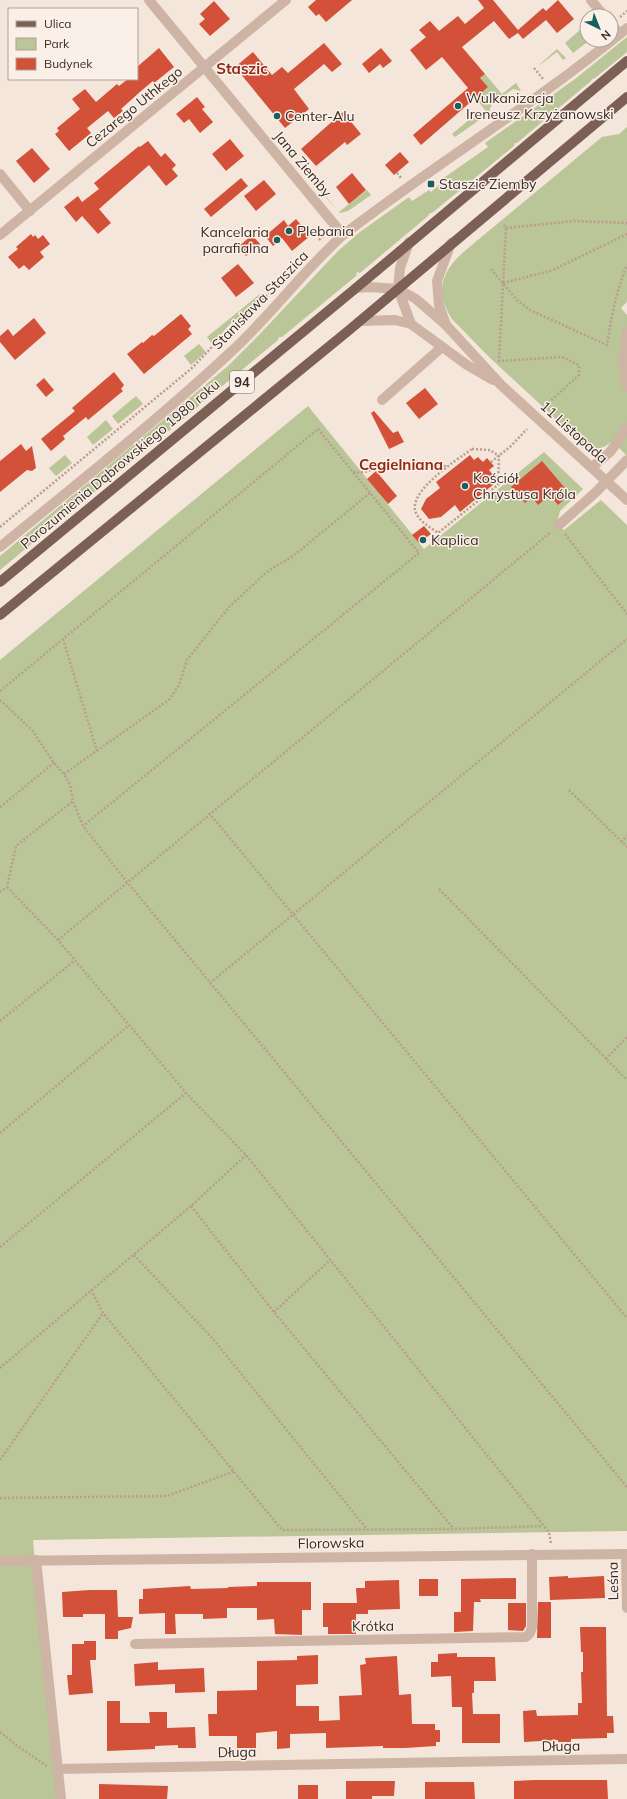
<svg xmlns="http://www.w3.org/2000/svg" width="627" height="1799" font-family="Mulish,sans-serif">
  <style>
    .green { fill: #bac598; fill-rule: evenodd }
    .building { fill: #d35139 }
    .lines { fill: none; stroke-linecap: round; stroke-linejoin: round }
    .path { stroke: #ba9d8e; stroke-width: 2.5; stroke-dasharray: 2 2; stroke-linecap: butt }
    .minor { stroke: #ceb4a4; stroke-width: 10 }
    .major { stroke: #7c6056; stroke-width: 10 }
    .poi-dot { fill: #185f5d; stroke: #fbf0e7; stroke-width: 1.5 }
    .labels { text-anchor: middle; stroke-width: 3; stroke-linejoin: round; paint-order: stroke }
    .shield { fill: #fbf0e7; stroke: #736661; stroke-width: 1 }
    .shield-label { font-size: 13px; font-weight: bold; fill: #392b27 }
    .poi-label { font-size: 14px; fill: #392b27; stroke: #fbf0e7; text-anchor: start }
    .street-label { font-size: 14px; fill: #392b27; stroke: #fbf0e7 }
    .neighbourhood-label { font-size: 15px; font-weight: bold; fill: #912917; stroke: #fbf0e7 }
  </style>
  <rect width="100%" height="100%" fill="#f4e6da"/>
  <g class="green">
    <path d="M587,24V40H590L573,53L565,43Z"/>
    <path d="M627,37V52L595,78L592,79L591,81L517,143H515L514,146L432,213H430L428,216L360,273L357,272L356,276L282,337H279L278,340L203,402H201L200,405L125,467H123L121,470L46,532L43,533L42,535L0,570V556L228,366L256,338L338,251L360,232L409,197L412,201L429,190L431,192L440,184L438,182L488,147L485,143L575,79Z"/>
    <path d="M557,49L566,58L563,60L557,52L537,67Z"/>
    <path d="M485,74L502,94L516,83L521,91L513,89L492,104L488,114L468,88ZM482,80L488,87L480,94L474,86Z"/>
    <path d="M476,114L481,119L455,137L452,134Z"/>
    <path d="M627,127V302L621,308L627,315V456L612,441C603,450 594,451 583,444L489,357L452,319C433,290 443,269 467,249L602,137L619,134Z"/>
    <path d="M313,181L339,212L367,190L371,195L348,211L340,213L312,182Z"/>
    <path d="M260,294L261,295L258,299L257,303L231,323L212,344L207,337Z"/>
    <path d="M199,344L206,352L191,365L184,356Z"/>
    <path d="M136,396L143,404L118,424L112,416Z"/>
    <path d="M308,406L424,549L544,452L583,489L560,511L557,523L564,530L601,500L627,525V1531L33,1540L57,1799H0V660Z"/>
    <path d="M106,420L113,429L93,445L87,437Z"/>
    <path d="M65,455L72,463L56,476L49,468Z"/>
  </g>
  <g class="building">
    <path d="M316,0H352L326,22L319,14L316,16L308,7Z"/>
    <path d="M478,0H493L518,30L543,8L546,11L558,0L574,19L557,33L546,20L523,39L518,33L509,39L494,21L462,47L485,74L480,78L488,87L421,145L413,135L468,88L442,57L426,70L410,50L426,37L419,30L430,21L439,31L458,16L465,24L484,8Z"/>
    <path d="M214,1L230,19L210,36L199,24L205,19L200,14Z"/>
    <path d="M324,43L342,64L332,72L324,64L294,89L309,109L285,128L235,67L253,52L272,75L282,67L288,73Z"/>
    <path d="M159,48L174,67L154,83L153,81L141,91L121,109L123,111L114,118L108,111L87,128L91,133L69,151L55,134L59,131L57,128L80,109L72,99L85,89L96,102L117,84L119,86L128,79H137V67Z"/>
    <path d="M381,48L392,61L383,68L380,64L369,73L362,64Z"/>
    <path d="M197,97L205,107L202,109L213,122L200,133L189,119L184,123L176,114Z"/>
    <path d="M343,112L361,134L347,145L345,142L316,166L301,149Z"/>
    <path d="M230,139L244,156L226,171L212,154Z"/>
    <path d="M148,141L161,157L165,153L176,165L172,169L178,176L166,186L149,165L99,209L111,223L98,234L82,216L76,222L64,207L78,196L82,202L99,189L94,183L139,146L140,147Z"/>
    <path d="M32,148L50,169L34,183L16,161Z"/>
    <path d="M400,152L409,162L394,175L385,165Z"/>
    <path d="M352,173L366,190L349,204L336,187Z"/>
    <path d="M241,178L248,186L211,217L204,209Z"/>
    <path d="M264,180L276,194L256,211L244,196Z"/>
    <path d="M296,219L310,236L292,251L282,238L273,246L265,236L284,220L288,226Z"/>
    <path d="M31,234L33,237L35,235L38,239L43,235L50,244L40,252L44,257L29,270L24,265L19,269L8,257L18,249L16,247Z"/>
    <path d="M252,235L260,244L246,256L238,247Z"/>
    <path d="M238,264L254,283L236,297L221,278Z"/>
    <path d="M181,314L191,326L188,329L192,334L144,374L127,354L142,342L143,343L152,335L154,336Z"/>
    <path d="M34,318L46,333L15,360L0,342V336L8,329L13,336Z"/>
    <path d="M114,372L124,385L121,389L123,391L88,420L86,417L63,436L65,439L51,451L41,439L75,411L72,408Z"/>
    <path d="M44,378L54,390L46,397L36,385Z"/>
    <path d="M425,388L438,404L419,419L406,403Z"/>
    <path d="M374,411L393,433L398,431L404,442L389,449L371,413Z"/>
    <path d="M21,444L26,451L32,446L36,468L32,471L27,470L0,492V461Z"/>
    <path d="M470,455L474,460L478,457L483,462L487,458L494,466L489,470L493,475L489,478L494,484L460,512L455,505L441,517L429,519L421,509L426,499L440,488L436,482Z"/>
    <path d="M542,461L570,494L558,505L550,495L538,505L532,497L525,503L511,487Z"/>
    <path d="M376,471L397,496L388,504L367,479Z"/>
    <path d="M424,526L431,534L419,543L412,535Z"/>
    <path d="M568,1576V1578L604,1576L605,1598L550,1600L549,1577Z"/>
    <path d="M516,1578V1599H480L481,1602H474L473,1631L454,1632V1612H461V1579Z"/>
    <rect x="419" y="1579" width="19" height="17"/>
    <path d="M399,1580L400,1609L368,1610V1614H356V1634H328V1627H323V1603H357L356,1588H365V1581Z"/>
    <path d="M257,1582H311V1610H302V1635L275,1634L274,1619L257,1620V1608H227V1618L203,1619V1614H175L176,1634H165V1613L139,1614V1599H143V1589L190,1586L191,1589L228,1588V1587L257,1586Z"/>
    <path d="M89,1590H117L118,1617H133L131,1628L118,1631V1639H105V1614H83V1617H63L62,1592Z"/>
    <path d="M538,1602H551V1638H537Z"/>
    <path d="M508,1603H526V1626L523,1631L508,1630Z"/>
    <path d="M580,1627H606L607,1716H613L614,1733H607V1738L571,1739V1742H558V1740L524,1742L523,1711L536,1710L537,1716L578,1715V1703H582L581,1672H583V1652H581Z"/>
    <path d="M84,1641H96V1660H90L93,1693L69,1695L67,1675H72V1644H84Z"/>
    <path d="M457,1653V1657H495L496,1681H474V1693H472L473,1714H500V1743H462V1707H452L451,1676L431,1677V1662H438V1654Z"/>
    <path d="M318,1655V1684L296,1685V1706H319V1721L340,1720L339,1696L362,1695L360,1665L366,1664L365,1658L397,1656L399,1695L411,1694L412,1724H435V1730H440V1742H436V1746L405,1748H383V1746L326,1748V1733L290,1734V1748L277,1749V1731L256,1733V1748H237V1736H209L208,1714H217V1691L257,1690V1661L297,1660V1656Z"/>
    <path d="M158,1662V1670L204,1668L205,1692L175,1693V1684L135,1686L134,1664Z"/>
    <path d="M107,1701H120V1723H150L149,1712H167V1728L195,1727L196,1748H178V1745L155,1746V1749L107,1751Z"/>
    <path d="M534,1780H607L608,1799H514V1781Z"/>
    <path d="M346,1781H395L394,1796H372V1799H346Z"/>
    <path d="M425,1782H474L475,1799H425Z"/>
    <path d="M99,1784L168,1786L167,1799H99Z"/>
    <rect x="298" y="1785" width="20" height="14"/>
  </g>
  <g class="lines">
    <g class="path">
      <path d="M620,17L627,11"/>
      <path d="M534,68L543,79"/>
      <path d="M397,173L401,178"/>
      <path d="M504,225L506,228L499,361L562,357L579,365V375L546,405"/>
      <path d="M506,228L574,221L627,223"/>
      <path d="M319,240L327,232"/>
      <path d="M491,269L517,300L530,310L607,345C611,318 616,291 627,265"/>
      <path d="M503,283L553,270L627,234"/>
      <path d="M472,449L490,450L499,456L498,485L438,533C430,527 420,522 416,513C406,492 458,459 472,449Z"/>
      <path d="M491,462L511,446L527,429"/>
      <path d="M353,472C368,474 370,468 384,467C403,465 424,466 444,465L446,468"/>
      <path d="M0,527L192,368L229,329L270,293"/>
      <path d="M565,534L627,614"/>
      <path d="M63,639L97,751"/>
      <path d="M0,691L318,429L419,553L83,826"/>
      <path d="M0,700L32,730L54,763L64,774L70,785L73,801L83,826L127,882L627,1487"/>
      <path d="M64,774L170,699L179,685L187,660L229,607L268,571L293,556L370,493"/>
      <path d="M569,790L627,847"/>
      <path d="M0,807L54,763"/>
      <path d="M209,813L627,1318"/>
      <path d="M621,842L627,836"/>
      <path d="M7,887L58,940L186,1093L246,1155L544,1526L549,1532L551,1544"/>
      <path d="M439,889L627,1080"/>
      <path d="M0,892L7,887L16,846L73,801"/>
      <path d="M58,940L551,532"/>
      <path d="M210,983L627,639"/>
      <path d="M0,1021L74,961"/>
      <path d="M606,1059L627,1037"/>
      <path d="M0,1133L128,1026"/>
      <path d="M191,1206L274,1312L453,1528"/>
      <path d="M0,1247L186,1093"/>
      <path d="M134,1255L213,1339L366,1528"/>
      <path d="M91,1290L103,1313L282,1530L453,1529L543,1526"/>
      <path d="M274,1312L330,1260"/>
      <path d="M0,1368L191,1206L246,1155"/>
      <path d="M0,1460L103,1313"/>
      <path d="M0,1498L167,1496L235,1471"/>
      <path d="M0,1732L16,1745L47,1766"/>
    </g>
    <g class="minor">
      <path d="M149,0L343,235"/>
      <path d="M591,0L604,16"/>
      <path d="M611,24L620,34"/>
      <path d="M0,174L30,211"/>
      <path d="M0,235L286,0"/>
      <path d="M409,242L400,268L398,289L411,324"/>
      <path d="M356,288L370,287L398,289L416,299L446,325L501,385L627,500"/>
      <path d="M361,321L395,320L411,324L467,365L493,380"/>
      <path d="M446,325L439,305L437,281L451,243"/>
      <path d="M627,332C623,351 623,368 627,387"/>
      <path d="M382,400L442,347"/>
      <path d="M592,467L610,452L627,428"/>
      <path d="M559,525L596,492L627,460"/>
      <path d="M0,547C78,483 158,420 232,351C271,315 303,271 343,235C436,163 537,103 627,28"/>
      <path d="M626,1554L627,1608"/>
      <path d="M36,1560L61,1799"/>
      <path d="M0,1561L627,1554"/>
      <path d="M135,1644L526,1637L530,1633L532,1627V1554"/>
      <path d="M57,1769L627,1759"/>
    </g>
    <g class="major">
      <path d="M0,582L356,288L627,61"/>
      <path d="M0,615L348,331L627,97"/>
    </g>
  </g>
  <g class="poi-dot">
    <circle cx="458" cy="106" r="4"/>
    <circle cx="277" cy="116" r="4"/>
    <rect x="427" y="180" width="8" height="8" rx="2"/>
    <circle cx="289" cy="231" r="4"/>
    <circle cx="277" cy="240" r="4"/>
    <circle cx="465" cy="486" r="4"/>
    <circle cx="423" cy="540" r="4"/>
  </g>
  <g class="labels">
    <rect class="shield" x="230" y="371" width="24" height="22" rx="3"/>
    <g class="shield-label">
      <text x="242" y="387">94</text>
    </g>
    <g class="poi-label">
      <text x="466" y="103">Wulkanizacja<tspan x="466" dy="16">Ireneusz Krzyżanowski</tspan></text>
      <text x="285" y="121">Center-Alu</text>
      <text x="439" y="189">Staszic Ziemby</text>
      <text x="297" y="236">Plebania</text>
      <text x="269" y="237" text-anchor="end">Kancelaria<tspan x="269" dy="16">parafialna</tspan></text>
      <text x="473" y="483">Kościół<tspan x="473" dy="16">Chrystusa Króla</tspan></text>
      <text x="431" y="545">Kaplica</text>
    </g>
    <g class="street-label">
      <text transform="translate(134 107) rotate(-39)" y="5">Cezarego Uthkego</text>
      <text transform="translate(303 164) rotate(50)" y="5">Jana Ziemby</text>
      <text transform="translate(260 300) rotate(-46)" y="5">Stanisława Staszica</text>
      <text transform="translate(574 432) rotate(42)" y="5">11 Listopada</text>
      <text transform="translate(120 464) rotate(-40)" y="5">Porozumienia Dąbrowskiego 1980 roku</text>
      <text transform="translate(331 1543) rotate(-1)" y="5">Florowska</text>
      <text transform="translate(613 1581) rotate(-91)" y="5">Leśna</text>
      <text transform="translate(373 1626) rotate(-1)" y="5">Krótka</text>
      <text transform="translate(561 1746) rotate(-1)" y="5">Długa</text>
      <text transform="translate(237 1752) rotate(-1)" y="5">Długa</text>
    </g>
    <g class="neighbourhood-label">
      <text x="242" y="74">Staszic</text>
      <text x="401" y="470">Cegielniana</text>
    </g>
  </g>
  <rect x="8" y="8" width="130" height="72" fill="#fbf0e7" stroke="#ada19a"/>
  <rect x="16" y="21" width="20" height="6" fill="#7c6056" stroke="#ada19a"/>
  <text x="44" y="28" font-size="12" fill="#392b27">Ulica</text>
  <rect x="16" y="38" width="20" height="12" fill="#bac598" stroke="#ada19a"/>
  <text x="44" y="48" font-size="12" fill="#392b27">Park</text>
  <rect x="16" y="58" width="20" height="12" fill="#d35139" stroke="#ada19a"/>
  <text x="44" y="68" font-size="12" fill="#392b27">Budynek</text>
  <g transform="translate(599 28) rotate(137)"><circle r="19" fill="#fbf0e7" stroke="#ada19a"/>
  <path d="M0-3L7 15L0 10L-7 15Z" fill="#185f5d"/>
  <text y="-6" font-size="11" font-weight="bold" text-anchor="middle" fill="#392b27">N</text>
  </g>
</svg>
